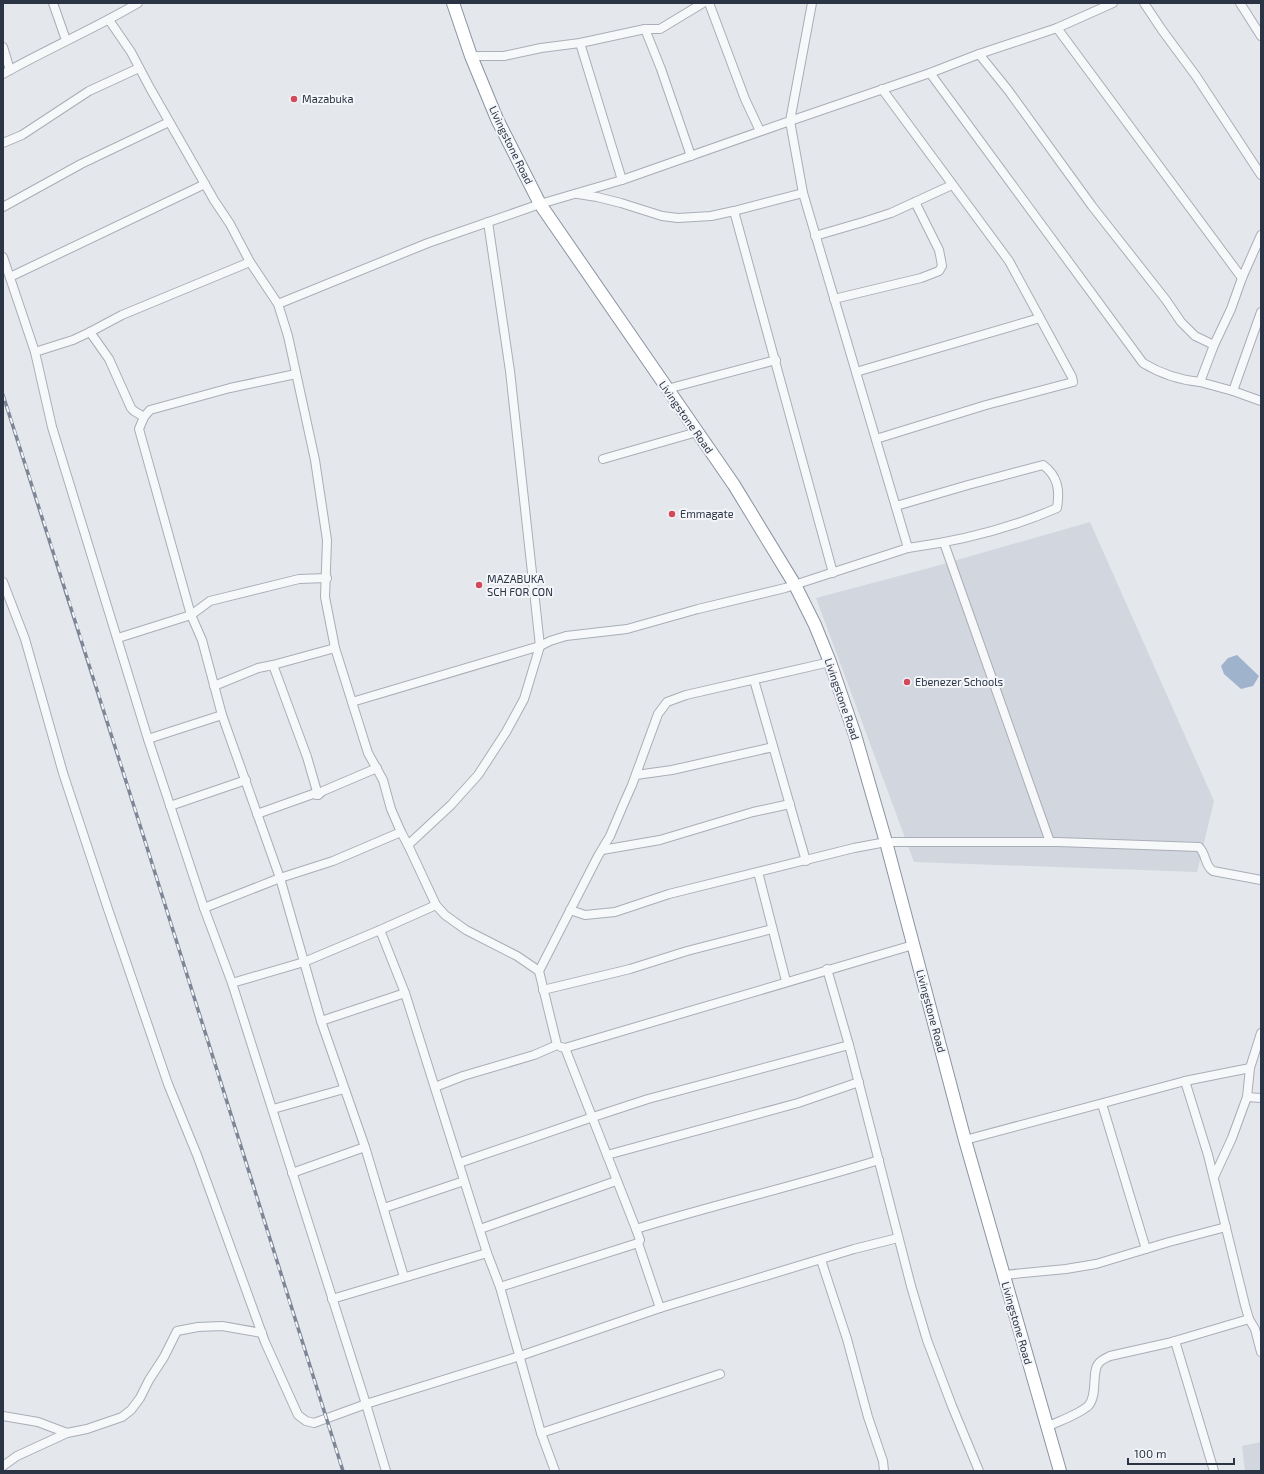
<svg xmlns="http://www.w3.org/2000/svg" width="1264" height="1474" font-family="'Exo 2',sans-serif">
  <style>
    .built { fill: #d2d6de }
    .water { fill: #9fb4cc }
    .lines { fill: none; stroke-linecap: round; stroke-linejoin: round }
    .minor-casing { stroke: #a9aeb7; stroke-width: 10 }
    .highway-casing { stroke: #8b94a3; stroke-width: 14 }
    .minor { stroke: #f7f8fa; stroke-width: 8 }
    .highway { stroke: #fff; stroke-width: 12 }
    .rail-casing { stroke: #7d8696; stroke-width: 3.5 }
    .rail { stroke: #f4f6f9; stroke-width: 2; stroke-dasharray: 6; stroke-linecap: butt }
    .poi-dot { fill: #d1495b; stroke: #f4f6f9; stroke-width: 1.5 }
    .labels { text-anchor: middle; stroke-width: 4; stroke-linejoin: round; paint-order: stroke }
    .poi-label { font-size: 11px; fill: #2b3445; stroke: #f4f6f9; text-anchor: start }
    .street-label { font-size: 11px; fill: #2b3445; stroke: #f4f6f9 }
  </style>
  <rect width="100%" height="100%" fill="#e4e7ec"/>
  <g class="built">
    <path d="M1090,522L1214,801L1197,872L914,862L816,598L929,568Z"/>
    <path d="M1261,1442V1471H1245L1242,1446Z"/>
  </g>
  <path class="water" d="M1237,655L1259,676L1253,686L1241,689L1224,674L1221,666L1228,658Z"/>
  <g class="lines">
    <defs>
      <g id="minor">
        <path d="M53,3L66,40"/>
        <path d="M709,3L745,99L760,131"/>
        <path d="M812,3L790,121L930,73L979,54L1057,28L1113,3"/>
        <path d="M1144,3L1162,30L1196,76L1261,175"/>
        <path d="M1240,3L1261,36"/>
        <path d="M109,20L131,52L150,88L214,200L230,224L250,262L278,304L288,336L315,460L327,540L325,597L335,648L368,753L383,780L391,809L401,832L408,845L436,905L445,915L466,930L517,956L539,971L557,1045L534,1055L463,1076L435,1087"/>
        <path d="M1057,28L1242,278"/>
        <path d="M645,29L661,69L691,156"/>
        <path d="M580,43L622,180"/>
        <path d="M3,47L10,70"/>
        <path d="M979,54L1008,90L1092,206L1166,300L1181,322L1195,336L1214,345"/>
        <path d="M471,56H504L541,48L580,43L645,29H660L703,3"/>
        <path d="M930,73L1143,363C1161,374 1180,380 1200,382"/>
        <path d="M3,74C47,49 94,29 138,3"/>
        <path d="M3,143L22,135L89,91L139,68"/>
        <path d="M578,194L597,197L621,203L662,216L678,218L711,216L734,211L803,193"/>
        <path d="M3,207L81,164L169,122"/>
        <path d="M734,211L833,573"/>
        <path d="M1261,235L1242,278L1231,309L1214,345L1200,382L1233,391L1261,401"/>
        <path d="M815,236L863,222L891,213L952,185"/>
        <path d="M3,257L35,352L52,427L148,739L204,908L232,983L366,1404L386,1471"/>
        <path d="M10,277L205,184"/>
        <path d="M834,299L921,278L939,271L942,266L941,260L939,250L915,202"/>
        <path d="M278,304L428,243L540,204L622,180L790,121L803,193L908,548L785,588L698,609L627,629L566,636L550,641L540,646L352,702"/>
        <path d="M90,332L122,315L250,262"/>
        <path d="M35,352L73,340L90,332L109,359L131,408L134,411L144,417"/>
        <path d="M856,372L1040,318"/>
        <path d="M296,374L230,388L150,410L144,417L139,429L191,615L202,640L222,715L280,878L321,1021L365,1147L404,1277"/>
        <path d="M667,389L776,360"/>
        <path d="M1233,391L1261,312"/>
        <path d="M876,439L986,405L1073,382L1072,377L1009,261L882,89"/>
        <path d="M603,459L697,432"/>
        <path d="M896,506L968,485L1043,465C1058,476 1060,490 1057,508C1009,529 960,541 908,548"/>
        <path d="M944,543L1050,842"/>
        <path d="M3,582L25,639L63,773L108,909L168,1084L197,1155L265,1342L298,1415L306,1421L314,1423L366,1404L520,1356L660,1308L854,1249L898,1238"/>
        <path d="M118,638L191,615L210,601L299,579L327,578"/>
        <path d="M273,665L307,757L318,795"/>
        <path d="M754,680L806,861"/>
        <path d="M214,686L258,668L273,665L335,648"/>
        <path d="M148,739L222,715"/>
        <path d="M636,775L672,770L773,747"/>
        <path d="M170,806L246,780"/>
        <path d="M257,814L313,794L318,795L323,791L377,768"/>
        <path d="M408,845L451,805L478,775L506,732L524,699L540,646L510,371L488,222"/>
        <path d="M602,850L660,840L753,812L790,804"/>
        <path d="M758,872L786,981"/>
        <path d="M204,908L280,878L333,861L401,832"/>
        <path d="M570,910L585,915L615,912L669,894L854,848L886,842H1058L1199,847C1207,855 1204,865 1213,871L1261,880"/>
        <path d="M380,930L405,993L487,1253L500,1287L541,1433L555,1471"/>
        <path d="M827,969L849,1045L911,1286L927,1340L952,1406L979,1471"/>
        <path d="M539,971L598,856L610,836L624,803L632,785L658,714L667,702L686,695L830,662"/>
        <path d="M232,983L304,962L380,930L436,905"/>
        <path d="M543,990L630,969L687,951L772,929"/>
        <path d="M321,1021L405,993"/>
        <path d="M561,1047L565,1048L636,1229L640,1240L638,1243L660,1308"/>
        <path d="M565,1048L913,945"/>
        <path d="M1185,1081L1208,1155L1245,1305L1249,1319L1255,1329L1261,1352"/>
        <path d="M1247,1097L1250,1068"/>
        <path d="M1102,1104L1146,1249"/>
        <path d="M273,1109L344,1089"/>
        <path d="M965,1140L1185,1081L1250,1068L1261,1033"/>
        <path d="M607,1155L798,1103L859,1082"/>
        <path d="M459,1163L593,1117L648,1099L849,1045"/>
        <path d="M292,1173L365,1147"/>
        <path d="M1214,1177L1232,1138L1247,1097L1261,1098"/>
        <path d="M384,1208L464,1181"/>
        <path d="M480,1229L616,1181"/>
        <path d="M636,1229C717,1204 799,1185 879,1160"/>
        <path d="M821,1260L847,1339L868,1417L883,1461L884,1471"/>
        <path d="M1004,1275L1066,1269L1096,1264L1169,1242L1226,1227"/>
        <path d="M500,1287L638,1243"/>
        <path d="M332,1299L487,1253"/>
        <path d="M1175,1341L1214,1471"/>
        <path d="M3,1416L38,1422L67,1433L87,1429L122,1417L131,1410L140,1398L149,1380L164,1357L177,1331L198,1327L222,1326L262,1333"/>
        <path d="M1047,1427C1057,1422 1082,1413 1089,1405C1098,1394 1091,1371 1099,1363C1101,1360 1106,1358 1110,1356L1168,1343L1249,1319"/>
        <path d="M541,1433L720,1374"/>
        <path d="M3,1466L17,1456L67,1433"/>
      </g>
      <path id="highway" d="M453,3L471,56L497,119L540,204L734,485L795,585L815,625L830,662L855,735L886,842L965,1140L1060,1471"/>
    </defs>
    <use href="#minor" class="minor-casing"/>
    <use href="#highway" class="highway-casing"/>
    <use href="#minor" class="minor"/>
    <use href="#highway" class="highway"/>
    <defs>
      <path id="rail" d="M3,395C119,753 229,1112 343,1471"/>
    </defs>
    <use href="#rail" class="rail-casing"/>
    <use href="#rail" class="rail"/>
  </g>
  <g class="poi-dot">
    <circle cx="294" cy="99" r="4"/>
    <circle cx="672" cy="514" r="4"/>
    <circle cx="479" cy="585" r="4"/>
    <circle cx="907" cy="682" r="4"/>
  </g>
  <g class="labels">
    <g class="poi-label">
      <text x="302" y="103">Mazabuka</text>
      <text x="680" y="518">Emmagate</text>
      <text x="487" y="583">MAZABUKA<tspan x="487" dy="13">SCH FOR CON</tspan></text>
      <text x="915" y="686">Ebenezer Schools</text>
    </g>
    <g class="street-label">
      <text transform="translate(511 145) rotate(64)" y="4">Livingstone Road</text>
      <text transform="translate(686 417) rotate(55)" y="4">Livingstone Road</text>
      <text transform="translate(842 699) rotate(71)" y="4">Livingstone Road</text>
      <text transform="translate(931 1011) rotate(75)" y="4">Livingstone Road</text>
      <text transform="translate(1017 1323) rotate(74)" y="4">Livingstone Road</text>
    </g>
  </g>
  <rect width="1264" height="1474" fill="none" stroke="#2b3445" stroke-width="8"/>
  <path d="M1128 1458v6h106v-6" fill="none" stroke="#2b3445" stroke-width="2"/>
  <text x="1134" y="1458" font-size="12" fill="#2b3445" stroke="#f4f6f9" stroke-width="3" paint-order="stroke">100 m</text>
</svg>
